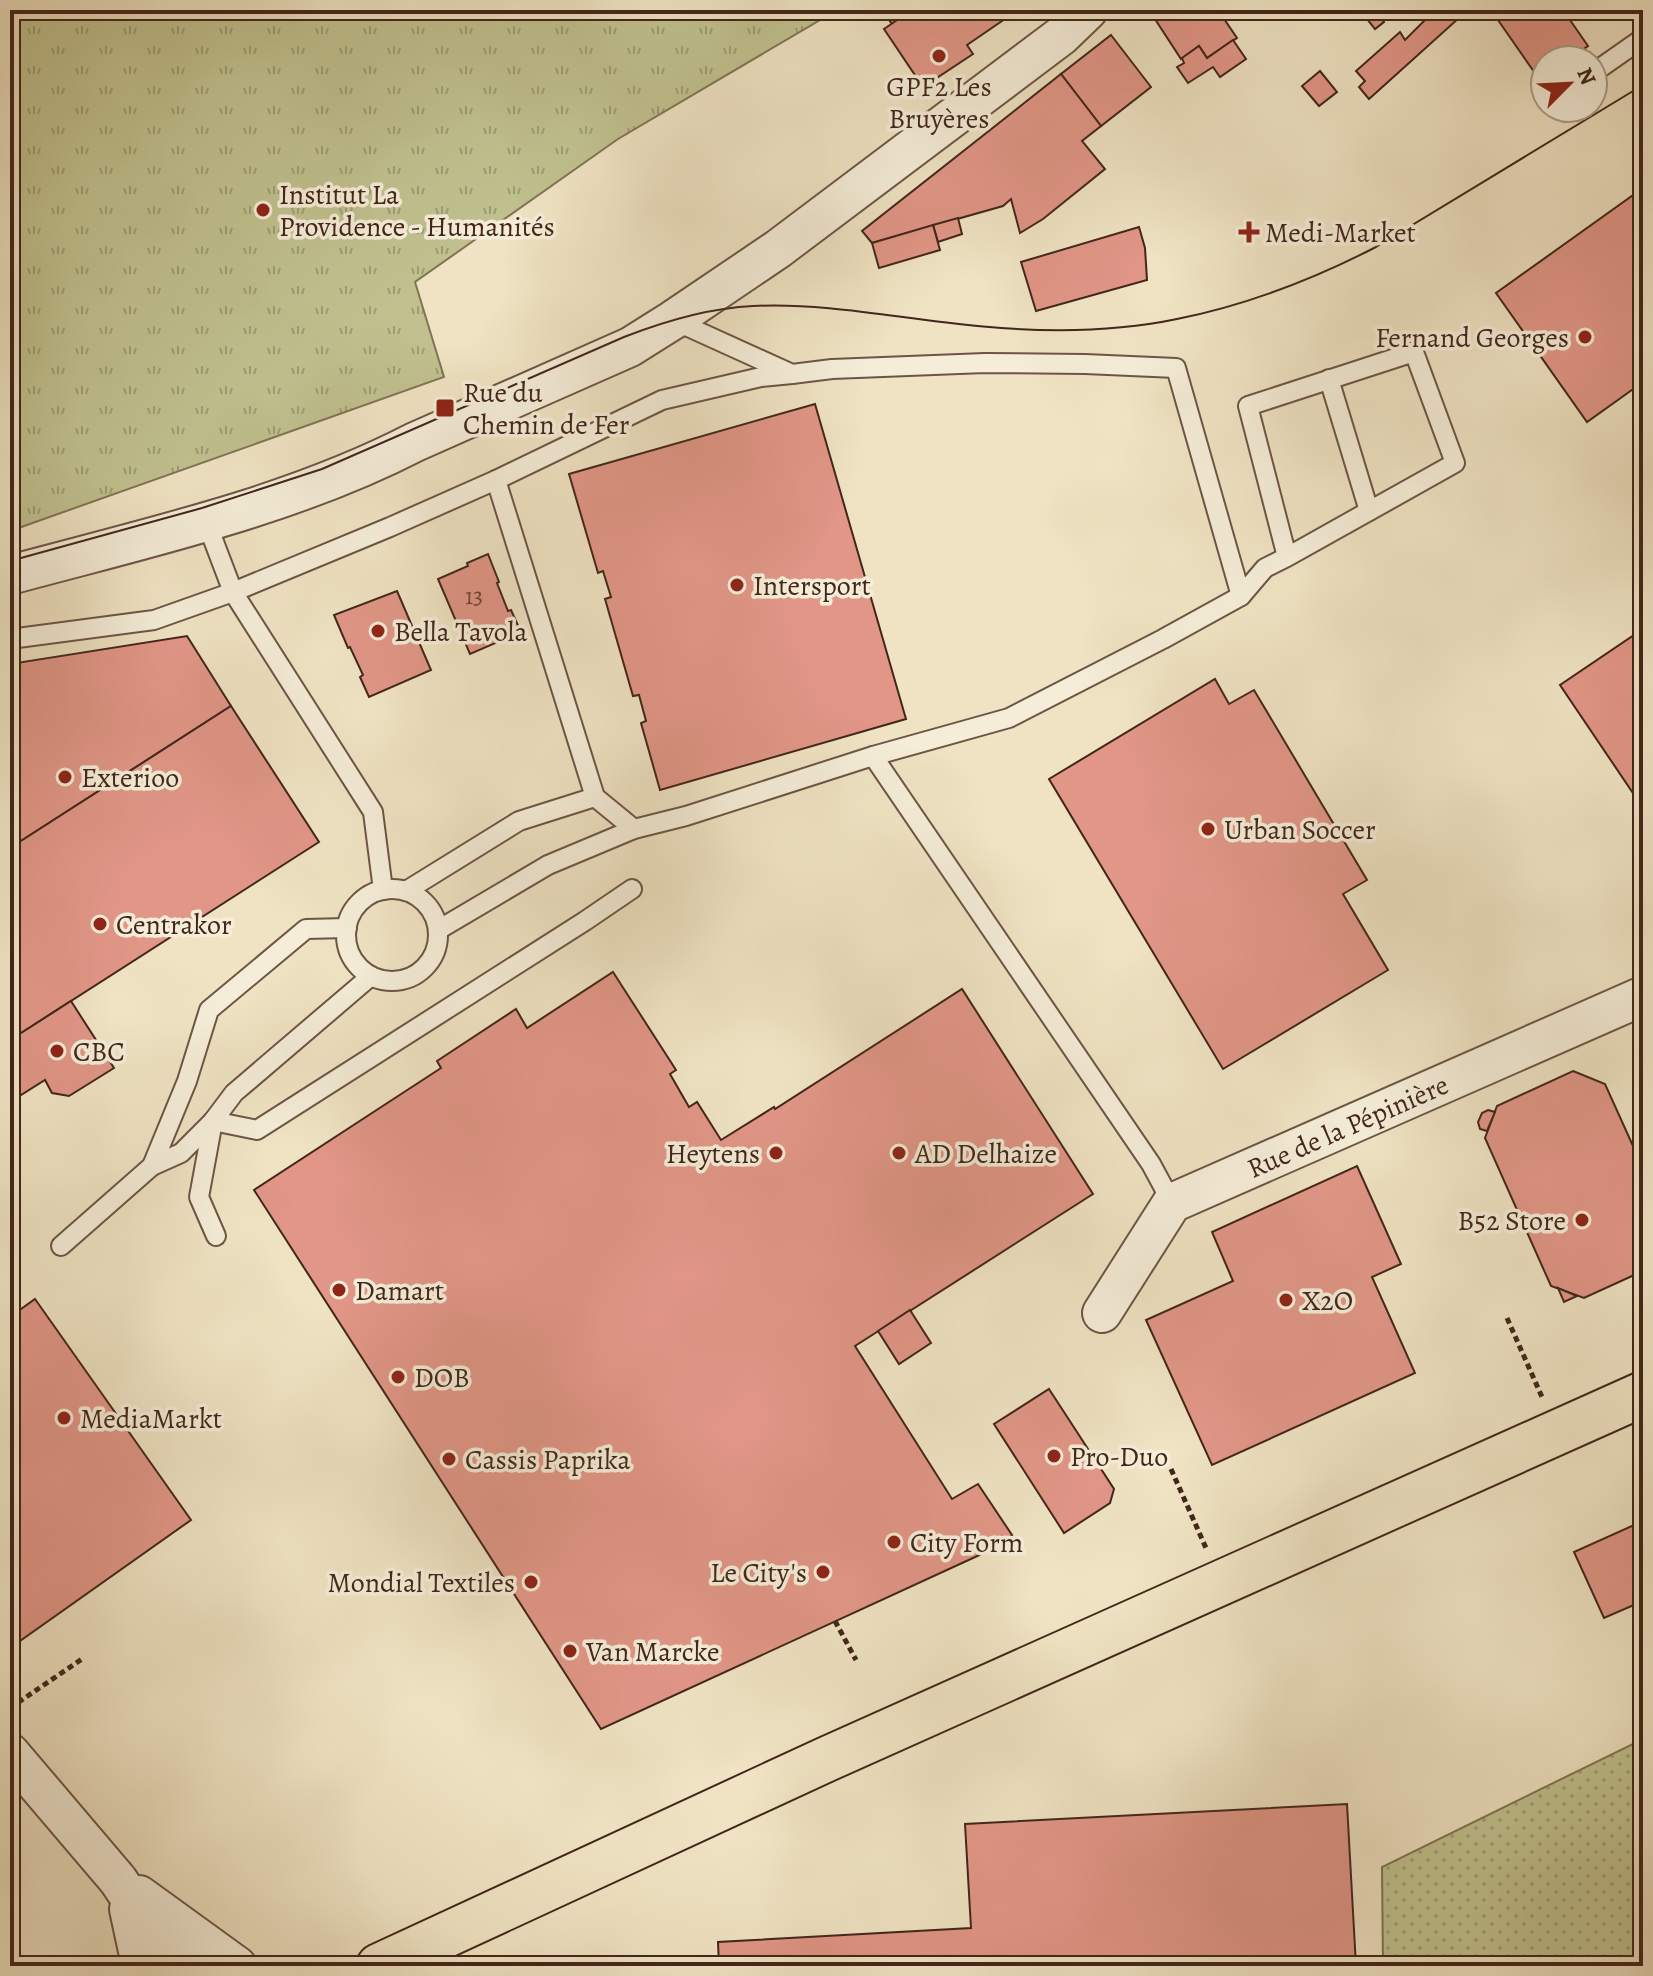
<svg xmlns="http://www.w3.org/2000/svg" width="1653" height="1976" font-family="Alegreya,serif">
  <style>
    .grass { fill: url(#grass-dots); stroke: #817455; stroke-width: 2 }
    .park { fill: url(#park-tufts); stroke: #817455; stroke-width: 2 }
    .building { fill: #e19687; stroke: #42261b; stroke-width: 2 }
    .lines { fill: none; stroke-linecap: round; stroke-linejoin: round }
    .service-casing { stroke: #6d5545; stroke-width: 22 }
    .minor-casing { stroke: #6d5545; stroke-width: 42 }
    .primary-casing { stroke: #42261b; stroke-width: 48 }
    .path { stroke: #42261b; stroke-width: 5; stroke-dasharray: 6 4; stroke-linecap: butt }
    .service { stroke: #f5edd8; stroke-width: 18 }
    .minor { stroke: #f5edd8; stroke-width: 38 }
    .primary { stroke: #efe3c3; stroke-width: 44 }
    .tram { stroke: #42261b; stroke-width: 2 }
    .poi-dot { fill: #8f2418; stroke: #f5edd8; stroke-width: 3 }
    .labels { text-anchor: middle; stroke-width: 7; stroke-linejoin: round; paint-order: stroke }
    .number-label { font-size: 24px; fill: #6a4236 }
    .poi-label { font-size: 28px; fill: #42261b; stroke: #f5edd8; text-anchor: start }
    .street-label { font-size: 28px; fill: #42261b; stroke: #f5edd8 }
  </style>
  <defs>
    <pattern id="grass-dots" width="8" height="8" patternUnits="userSpaceOnUse" patternTransform="scale(2)"><rect width="8" height="8" fill="#c0c18f"/><path d="M2 2h.1M6 6h.1" fill="none" stroke="#9e9d74" stroke-width="1.8" stroke-linecap="round"/></pattern>
    <pattern id="park-tufts" width="24" height="20" patternUnits="userSpaceOnUse" patternTransform="scale(2)"><rect width="24" height="20" fill="#c0c18f"/><path d="M3 7l-1-3M5 7V3M7 7l1-3M15 17l-1-3M17 17v-4M19 17l1-3" fill="none" stroke="#9e9d74"/></pattern>
  </defs>
  <rect width="100%" height="100%" fill="#efe3c3"/>
  <filter id="stains"><feTurbulence type="fractalNoise" baseFrequency=".0025" numOctaves="4"/><feColorMatrix values="0 0 0 0 .2 0 0 0 0 .09 0 0 0 0 .02 0 0 0 .5 -.17"/></filter>
  <radialGradient id="worn" r=".72"><stop offset=".6" stop-color="#630" stop-opacity="0"/><stop offset="1" stop-color="#630" stop-opacity=".3"/></radialGradient>
  <path class="grass" d="M1643,1739V1966H1383L1382,1867Z"/>
  <path class="park" d="M10,10H837L618,139L415,282L444,377L10,531Z"/>
  <g class="building">
    <path d="M882,10H912L892,24Z"/>
    <path d="M912,10H1018L967,45L973,54L923,87L884,29Z"/>
    <path d="M1162,10H1177L1181,15L1188,10H1193L1199,18L1211,10H1218L1237,38L1207,58L1199,46L1181,59L1153,16Z"/>
    <path d="M1360,10H1374L1384,22L1375,29Z"/>
    <path d="M1435,10H1452L1459,18L1369,99L1359,87L1365,81L1356,71L1400,32L1405,40Z"/>
    <path d="M1491,10H1563L1588,46L1568,60H1545V76L1539,79Z"/>
    <path d="M1111,35L1151,87L1101,126L1061,74Z"/>
    <path d="M1233,40L1246,59L1220,77L1213,67L1188,83L1177,67L1184,63L1182,58L1199,46L1207,58Z"/>
    <path d="M1320,71L1337,92L1319,106L1302,86Z"/>
    <path d="M1061,74L1101,126L1082,141L1105,169L1043,219L1020,233L1011,199L1003,206L872,243L862,231Z"/>
    <path d="M1643,188V382L1587,422L1496,293Z"/>
    <path d="M958,218L962,234L938,242L933,225Z"/>
    <path d="M933,225L940,250L879,268L872,243Z"/>
    <path d="M1139,227L1145,248L1147,280L1036,311L1021,262Z"/>
    <path d="M815,404L906,719L660,790L641,723L646,721L639,695L633,696L605,599L611,597L603,571L598,573L569,474Z"/>
    <path d="M488,554L499,582L497,583L508,611L511,610L521,632L470,654L438,579L468,566L467,563Z"/>
    <path d="M397,591L431,670L369,697L360,677L363,675L350,647L348,648L334,615Z"/>
    <path d="M1643,629V808L1560,685Z"/>
    <path d="M187,636L231,706L10,848V664Z"/>
    <path d="M1215,679L1229,704L1254,690L1367,880L1343,894L1388,970L1223,1069L1049,779Z"/>
    <path d="M231,706L319,842L18,1035L10,1023V848Z"/>
    <path d="M613,972L676,1070L670,1074L689,1107L697,1102L721,1140L774,1107L775,1109L962,989L1093,1194L855,1346L952,1499L978,1484L1012,1535L986,1552L601,1729L254,1190L441,1068L437,1061L516,1009L527,1028Z"/>
    <path d="M71,1001L114,1068L69,1096L52,1093L45,1080L10,1102V1024L18,1035Z"/>
    <path d="M1573,1071L1605,1084L1643,1168V1271L1584,1298L1551,1286L1485,1138L1497,1106Z"/>
    <path d="M1488,1110L1495,1112L1487,1131L1480,1129L1478,1122L1482,1113Z"/>
    <path d="M1357,1166L1401,1264L1372,1277L1415,1373L1212,1465L1146,1320L1233,1281L1212,1232Z"/>
    <path d="M1558,1288L1577,1296L1564,1302Z"/>
    <path d="M35,1299L191,1520L10,1648V1317Z"/>
    <path d="M910,1310L931,1343L899,1364L878,1331Z"/>
    <path d="M1049,1389L1114,1489L1110,1503L1064,1533L994,1424Z"/>
    <path d="M1643,1521V1601L1604,1618L1574,1552Z"/>
    <path d="M1347,1804L1356,1966H719L718,1942L971,1928L965,1824Z"/>
  </g>
  <g class="lines">
    <defs>
      <g id="service">
        <path d="M1593,73L1643,38"/>
        <path d="M673,320L792,374L832,369L985,363L1085,364L1176,368L1241,596"/>
        <path d="M1329,379L1369,511"/>
        <path d="M496,480L595,797L634,829"/>
        <path d="M206,521L233,592L373,812L383,890"/>
        <path d="M10,639L154,620L233,592L390,527L496,480L662,400L761,377L792,374"/>
        <path d="M873,756L1151,1164L1172,1203"/>
        <circle cx="392" cy="935" r="46"/>
        <path d="M406,891L519,821L595,797"/>
        <path d="M438,930L548,865L634,829L686,816L873,756L1009,718L1163,639L1241,596L1265,568L1287,557L1455,463L1414,352L1248,406L1287,557"/>
        <path d="M213,1121L257,1130L585,921L632,889"/>
        <path d="M213,1121L199,1197L216,1236"/>
        <path d="M152,1166L187,1081L209,1010L306,929L347,928"/>
        <path d="M61,1246L152,1166L181,1153L213,1121L234,1093L371,976"/>
      </g>
      <g id="minor">
        <path d="M10,575C146,538 289,507 415,442L630,347L673,320L778,249L1061,36L1088,10"/>
        <path id="s1" d="M1102,1313L1172,1203L1643,996"/>
        <path d="M10,1753L118,1880L176,1966"/>
        <path d="M139,1895L237,1966"/>
        <path d="M129,1909L140,1960L139,1966"/>
      </g>
      <path id="primary" d="M379,1966L827,1759L1643,1394"/>
    </defs>
    <use href="#service" class="service-casing"/>
    <use href="#minor" class="minor-casing"/>
    <use href="#primary" class="primary-casing"/>
    <g class="path">
      <path d="M1507,1318L1542,1397"/>
      <path d="M1171,1469L1206,1548"/>
      <path d="M835,1621L856,1660"/>
      <path d="M10,1708L82,1659"/>
    </g>
    <use href="#service" class="service"/>
    <use href="#minor" class="minor"/>
    <use href="#primary" class="primary"/>
    <path class="tram" d="M10,561L202,508L322,469L624,337C665,321 709,308 753,306C836,302 919,323 1001,328C1058,332 1120,331 1177,319C1247,305 1312,280 1376,247L1643,85"/>
  </g>
  <g class="poi-dot">
    <circle cx="939" cy="56" r="8"/>
    <circle cx="263" cy="210" r="8"/>
    <path d="M1245 220h8v8h8v8h-8v8h-8v-8h-8v-8h8z"/>
    <circle cx="1585" cy="337" r="8"/>
    <rect x="435" y="398" width="20" height="20" rx="4"/>
    <circle cx="737" cy="585" r="8"/>
    <circle cx="378" cy="631" r="8"/>
    <circle cx="65" cy="777" r="8"/>
    <circle cx="1208" cy="829" r="8"/>
    <circle cx="100" cy="924" r="8"/>
    <circle cx="57" cy="1051" r="8"/>
    <circle cx="776" cy="1153" r="8"/>
    <circle cx="899" cy="1153" r="8"/>
    <circle cx="1582" cy="1220" r="8"/>
    <circle cx="339" cy="1290" r="8"/>
    <circle cx="1286" cy="1300" r="8"/>
    <circle cx="398" cy="1377" r="8"/>
    <circle cx="64" cy="1418" r="8"/>
    <circle cx="1054" cy="1456" r="8"/>
    <circle cx="449" cy="1459" r="8"/>
    <circle cx="894" cy="1542" r="8"/>
    <circle cx="823" cy="1572" r="8"/>
    <circle cx="531" cy="1582" r="8"/>
    <circle cx="570" cy="1651" r="8"/>
  </g>
  <g class="labels">
    <g class="number-label">
      <text x="474" y="604">13</text>
    </g>
    <g class="poi-label">
      <text x="939" y="96" text-anchor="middle">GPF2 Les<tspan x="939" dy="32">Bruyères</tspan></text>
      <text x="279" y="204">Institut La<tspan x="279" dy="32">Providence - Humanités</tspan></text>
      <text x="1265" y="242">Medi-Market</text>
      <text x="1569" y="347" text-anchor="end">Fernand Georges</text>
      <text x="463" y="402">Rue du<tspan x="463" dy="32">Chemin de Fer</tspan></text>
      <text x="753" y="595">Intersport</text>
      <text x="394" y="641">Bella Tavola</text>
      <text x="81" y="787">Exterioo</text>
      <text x="1224" y="839">Urban Soccer</text>
      <text x="116" y="934">Centrakor</text>
      <text x="73" y="1061">CBC</text>
      <text x="760" y="1163" text-anchor="end">Heytens</text>
      <text x="915" y="1163">AD Delhaize</text>
      <text x="1566" y="1230" text-anchor="end">B52 Store</text>
      <text x="355" y="1300">Damart</text>
      <text x="1302" y="1310">X2O</text>
      <text x="414" y="1387">DOB</text>
      <text x="80" y="1428">MediaMarkt</text>
      <text x="1070" y="1466">Pro-Duo</text>
      <text x="465" y="1469">Cassis Paprika</text>
      <text x="910" y="1552">City Form</text>
      <text x="807" y="1582" text-anchor="end">Le City's</text>
      <text x="515" y="1592" text-anchor="end">Mondial Textiles</text>
      <text x="586" y="1661">Van Marcke</text>
    </g>
    <g class="street-label">
      <text dy="10" stroke="none"><textPath href="#s1" startOffset="322">Rue de la Pépinière</textPath></text>
    </g>
  </g>
  <rect width="1653" height="1976" fill="none" stroke="#efe3c3" stroke-width="40"/>
  <rect x="12" y="12" width="1629" height="1952" fill="none" stroke="#42261b" stroke-width="4"/>
  <rect x="20" y="20" width="1613" height="1936" fill="none" stroke="#42261b" stroke-width="2"/>
  <g transform="translate(1569 84) rotate(66)"><circle r="38" fill="#f5edd8" stroke="#ad9d8c" stroke-width="2"/>
  <path d="M0-6L14 30L0 20L-14 30Z" fill="#8f2418"/>
  <text y="-12" font-size="22" font-weight="bold" text-anchor="middle" fill="#42261b">N</text>
  </g>
  <rect width="100%" height="100%" filter="url(#stains)"/>
  <rect width="100%" height="100%" fill="url(#worn)"/>
</svg>
